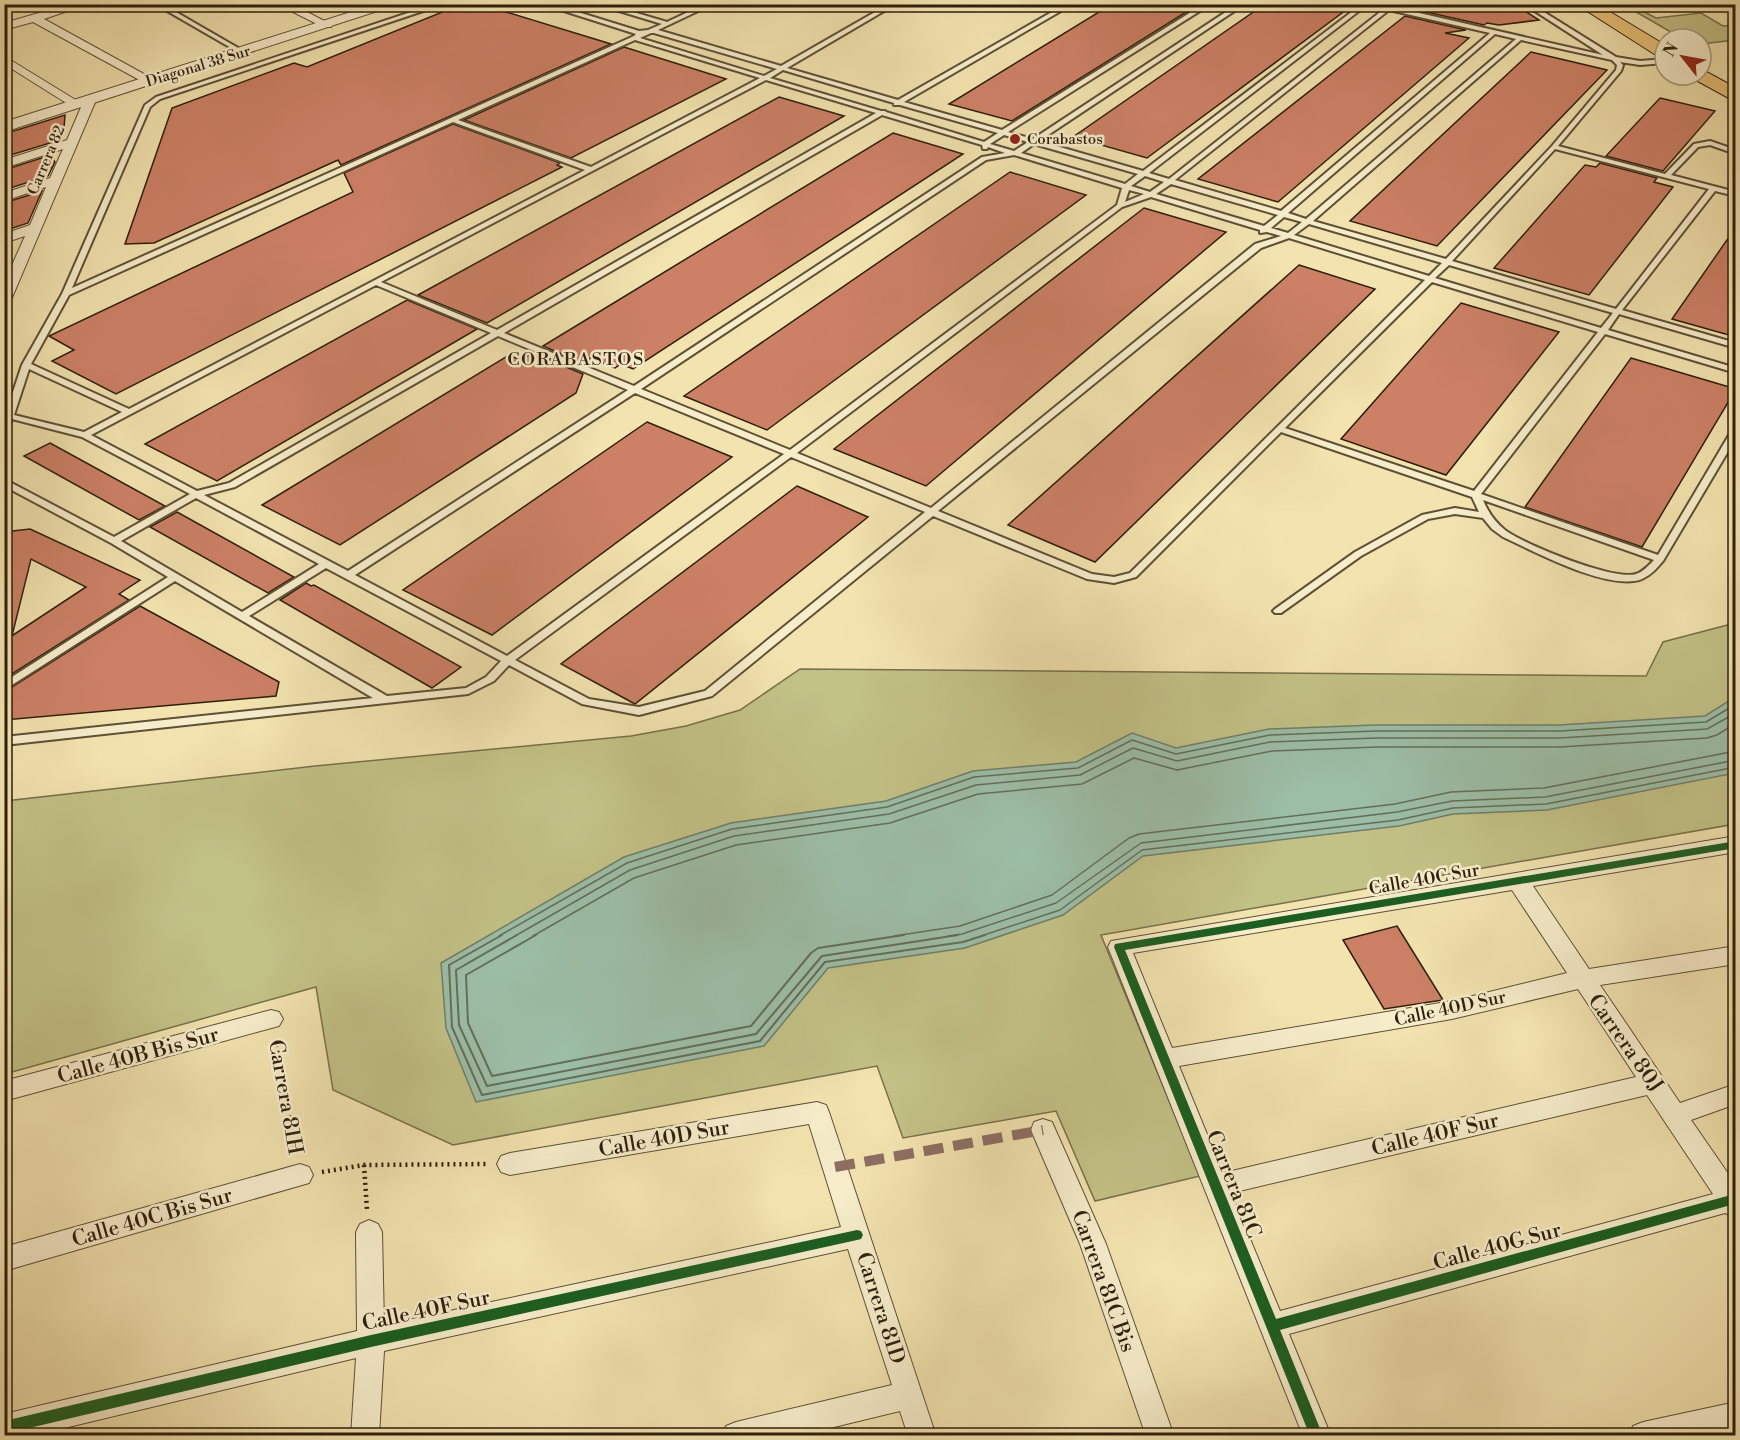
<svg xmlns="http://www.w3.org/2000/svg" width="1740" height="1440" font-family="'Libre Bodoni',serif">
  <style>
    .green { fill: #c2c186; stroke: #78704a; stroke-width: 1.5 }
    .water { fill: #9cbea7; stroke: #707e69; stroke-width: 1.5 }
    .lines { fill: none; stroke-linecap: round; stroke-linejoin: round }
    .shore-far1 { stroke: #646e5a; stroke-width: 1.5 }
    .shore { stroke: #646e5a; stroke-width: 2 }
    .building { fill: #cc8066; stroke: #2d1f0d; stroke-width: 1.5 }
    .service-casing { stroke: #5e5036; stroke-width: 4 }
    .minor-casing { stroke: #5e5036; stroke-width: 2 }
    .tertiary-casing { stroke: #5e5036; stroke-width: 2 }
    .primary-casing { stroke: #2d1f0d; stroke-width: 2 }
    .path { stroke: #2d1f0d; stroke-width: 4.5; stroke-dasharray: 2 4; stroke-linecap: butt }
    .service { fill: #f7edcb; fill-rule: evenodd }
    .minor { fill: #f7edcb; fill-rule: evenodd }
    .tertiary { fill: #f7edcb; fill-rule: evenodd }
    .primary { fill: #e9c278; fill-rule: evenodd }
    .quiet { stroke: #8d6e63; stroke-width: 10; stroke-dasharray: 20 10; stroke-linecap: butt }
    .cycleway-casing { stroke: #f7edcb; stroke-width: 4 }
    .cycleway { fill: #1b5e20; fill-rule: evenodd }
    .poi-dot { fill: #8f2418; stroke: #f7edcb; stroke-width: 2 }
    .labels { text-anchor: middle; stroke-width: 5; stroke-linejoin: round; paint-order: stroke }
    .far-street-label { font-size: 15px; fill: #2d1f0d; stroke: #f7edcb }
    .far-poi-label { font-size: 15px; fill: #2d1f0d; stroke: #f7edcb; text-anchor: start }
    .far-quarter-label { font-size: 18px; letter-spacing: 1.5px; fill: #2d1f0d; stroke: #f7edcb }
    .street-label { font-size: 18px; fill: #2d1f0d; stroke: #f7edcb }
    .near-street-label { font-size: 21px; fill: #2d1f0d; stroke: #f7edcb }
  </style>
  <rect width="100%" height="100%" fill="#f2e3af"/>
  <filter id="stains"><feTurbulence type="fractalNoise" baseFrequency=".00333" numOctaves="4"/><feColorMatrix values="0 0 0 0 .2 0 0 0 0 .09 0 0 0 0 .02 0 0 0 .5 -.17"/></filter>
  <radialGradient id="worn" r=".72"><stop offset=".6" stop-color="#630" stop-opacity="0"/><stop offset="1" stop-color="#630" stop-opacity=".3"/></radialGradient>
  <g class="green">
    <path d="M1624,5H1631L1656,18L1701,13L1723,26L1735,25V40L1701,44V39H1683Z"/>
    <path d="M1735,623V824L1101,935L1200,1176L1095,1201L1056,1111L903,1138L877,1066L453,1145L333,1090L316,987L5,1074V801L315,766L631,736L686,726L740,710L800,669L1646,676L1663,642Z"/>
  </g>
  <path class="water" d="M1735,697V773L1547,810L1453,814L1399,826L1143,856L1063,915L965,948L828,968L764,1046L476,1102L446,1028L441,963L624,857L731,823L886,801L973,771L1076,762L1132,733L1176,748L1269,729L1376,725H1559L1705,716Z"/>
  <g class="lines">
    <g class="shore-far1">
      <path d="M499,936L627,863L732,829L887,807L974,777L1078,768L1132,740L1176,754L1270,735L1376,731H1560L1706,722L1736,704"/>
      <path d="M515,936L630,870L734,836L889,814L976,785L1080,775L1133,748L1177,761L1270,742L1376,738H1560L1707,729L1736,713"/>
      <path d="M533,936L634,878L736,845L890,823L978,794L1082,784L1134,758L1177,770L1272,751L1377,747H1560L1707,738L1717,735L1736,723"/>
      <path d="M894,936L960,926L1052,895L1129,838L1139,834L1395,804L1451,792L1544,788L1736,751"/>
      <path d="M948,936L962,934L1056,903L1141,843L1397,812L1452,801L1545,797L1736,760"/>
      <path d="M981,936L1060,910L1142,850L1398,820L1453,808L1546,804L1736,767"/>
    </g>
    <g class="shore">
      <path d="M502,935L449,965L452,1027L482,1095L760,1041L825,962L963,942L985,935"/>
      <path d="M517,935L456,970L459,1025L487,1086L756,1034L822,956L958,935"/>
      <path d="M536,935L466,975L468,1023L492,1076L751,1026L811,953L818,948L904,935"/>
    </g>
  </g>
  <g class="building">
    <path d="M462,4H480L611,44L341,165L338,160L154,243L125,244L172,108L294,63L307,67Z"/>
    <path d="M1112,4H1199L1012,121L949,104Z"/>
    <path d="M1265,4H1354L1147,158L1073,137Z"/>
    <path d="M1419,4H1514L1539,20L1499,25L1487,23L1484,25L1413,9Z"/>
    <path d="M1405,16L1466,30L1445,33L1469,38L1278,202L1198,179Z"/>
    <path d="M624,47L726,79L571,158L464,120Z"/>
    <path d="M1531,52L1607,70L1437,246L1350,221Z"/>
    <path d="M779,97L844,116L487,323L418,295Z"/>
    <path d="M1660,98L1715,111L1663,171L1606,156Z"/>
    <path d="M65,115L64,128L60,140L4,157V134Z"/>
    <path d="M453,124L560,163L557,165L562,167L116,394L52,361L74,350L49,336L353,192L344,173Z"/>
    <path d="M893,133L963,154L633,369L621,364L615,368L590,358L587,365L543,346Z"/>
    <path d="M54,154L53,159L55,162L48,176L4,190V170Z"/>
    <path d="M1600,163L1657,178L1654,182L1673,187L1589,295L1494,268L1585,165L1596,167Z"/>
    <path d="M1010,172L1086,195L767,430L684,396Z"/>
    <path d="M42,191L28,223L4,231V203Z"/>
    <path d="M1144,208L1226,232L926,486L834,449Z"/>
    <path d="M1736,227V337L1672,319Z"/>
    <path d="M1299,265L1375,289L1095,562L1008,525Z"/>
    <path d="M407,300L477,329L217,481L145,444Z"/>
    <path d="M1461,303L1559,332L1446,475L1341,439Z"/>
    <path d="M533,353L583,374L576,393L340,545L262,505L509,355L520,360Z"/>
    <path d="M1631,358L1736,389L1642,547L1525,507Z"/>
    <path d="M647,422L732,457L492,635L403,590Z"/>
    <path d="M50,443L165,506L139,520L24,456Z"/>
    <path d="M797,486L868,517L635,704L561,664Z"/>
    <path d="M177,512L294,577L268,593L150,527Z"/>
    <path d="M30,529L140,580L119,594L129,600L4,679V641L86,587L31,559L12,636L4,635V532Z"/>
    <path d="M306,583L311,586L314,585L461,667L432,688L280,600Z"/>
    <path d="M140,606L279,682L276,696L4,720V692Z"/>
    <path d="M1397,926L1443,1000L1384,1009L1343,940Z"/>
  </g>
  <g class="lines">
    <defs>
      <g id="service">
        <path d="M155,4H162L245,52L240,53Z"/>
        <path d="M435,4H444L160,99L150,107L72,288L634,36L636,34L542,4H552L639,31L648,30L662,24L596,4H606L667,22L705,4H713L658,30L781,66L889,4H896L787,68L898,100L1066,4H1073L904,102L1002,130L1204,4H1211L1008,132L1033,139L1238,4H1245L1039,141L1143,171L1362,4H1368L1149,173L1169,179L1384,9L1369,4L1387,6L1395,4L1393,7L1603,55L1524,4H1531L1616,57L1640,61L1665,59V63L1640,65L1620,62L1623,65L1621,71L1558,146L1665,174L1694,144L1710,141L1736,150V154L1710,145L1698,147L1671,175L1736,192V196L1715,191L1622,310L1736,343V348L1619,314L1608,330L1736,368V373L1605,334L1481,494L1658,555L1732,430L1736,428V438L1663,561C1657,568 1651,575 1642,579C1609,592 1534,551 1503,537L1492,529L1483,518L1455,514L1428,519L1361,556L1281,613H1275L1273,611L1275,609L1355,552L1422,515L1455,508L1479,512L1472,497L1281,432L1136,577L1114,583L1087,579L933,516L712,696L639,715L582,704L509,665L494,681L468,694L4,745V737L373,698L175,581L4,690V682L168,577L111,543L4,486V479L114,537L190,494L82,437L12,419L8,432L4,434L5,416L22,365L62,294L145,105L156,97ZM1389,10L1490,33L1281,211L1175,180ZM651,33H654L777,69L764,76L640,38ZM1495,34L1516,39L1306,219L1288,213ZM635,40L760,78L591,167L458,120ZM1521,40L1612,60L1617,65L1616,70L1552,146L1446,259L1313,221ZM783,70L894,103V105H900L998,133L984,142L886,112L885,111H881L770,78ZM766,80L876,113L497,330L381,282ZM882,115L982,145L983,149H987L988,147L1005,153L982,157L634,386L504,333ZM453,122L585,170L129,409L31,364L69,295ZM1004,135L1028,142L1014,151L990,144ZM1034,144L1138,174L1125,184L1021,153ZM1555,149L1709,189L1616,309L1452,261ZM1014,155L1122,188L1117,205L790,450L641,389L986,160ZM1145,176L1164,182L1150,192L1131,186ZM1171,184L1278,215L1264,226L1156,194ZM1129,190L1144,194L1125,202ZM1151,197L1260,230V233L1267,232L1281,236L1255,244L931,508L797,453L1122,207ZM1284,217L1302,222L1288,233L1271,228ZM1309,224L1442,263L1429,276L1294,235ZM1289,238L1425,280L1130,573L1114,577L1092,574L938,511L1261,248ZM1449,265L1613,313L1601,328L1435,278ZM1432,282L1598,332L1474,491L1285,428ZM376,285L491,333L229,483L197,491L91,435ZM498,336L628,390L348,571L204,495L235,487ZM29,369L122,412L84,432L14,415ZM635,393L784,454L507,656L355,575ZM791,457L925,512L705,691L639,707L589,699L515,660ZM196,498L319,564L242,612L121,541ZM1483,500L1654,560C1649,565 1643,572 1636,574C1614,581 1523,544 1505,530C1495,522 1488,512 1483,500ZM326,568L501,661L486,677L466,688L387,696L249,616Z"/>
      </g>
      <g id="minor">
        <path d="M70,4H88L44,19L153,79V83H145L33,22L4,30V23Z"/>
        <path d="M277,4H292L332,25L331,27H323Z"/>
        <path d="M4,56L79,102L81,104L75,108L71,106L4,64Z"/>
        <path d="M90,96L96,100L11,300L4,304V283L25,236L4,243V234L30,225L46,187L4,201V193L50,178L63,149L4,168V160L67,140L84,100Z"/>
        <path d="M1736,836V852L1533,886L1589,969L1736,946V964L1600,985L1680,1103L1736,1084V1104L1691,1120L1736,1185V1218L1725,1213L1289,1334L1331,1436H1303L1108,947L1111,941ZM1512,890L1567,973L1452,1001L1172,1048L1133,953ZM1578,989L1636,1077L1223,1173L1179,1066L1452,1019ZM1647,1095L1713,1194L1280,1311L1231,1193Z"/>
        <path d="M271,1010L279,1012L283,1019L279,1026L4,1101V1081Z"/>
        <path d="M817,1102L826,1105L829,1112L936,1436H908L900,1411L797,1436H722L726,1426L736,1422L892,1385L848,1249L384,1351L379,1436H351L356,1358L31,1436H4V1414L357,1331L356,1232L360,1224L369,1220L378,1224L382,1232L384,1325L841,1227L809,1124L510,1175L501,1172L497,1164L501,1156L510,1153Z"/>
        <path d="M1043,1119L1052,1122L1106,1244L1174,1436H1146L1080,1244L1031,1130L1034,1122Z"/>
        <path d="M300,1164L309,1167L313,1175L309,1183L4,1271V1247Z"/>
        <path d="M1736,1402V1430L1711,1436H1629L1633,1426L1643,1422Z"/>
      </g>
      <path id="tertiary" d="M376,4H399L4,132V122Z"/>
      <g id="primary">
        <path d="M1576,4H1597L1665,45V58L1659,57Z"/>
        <path d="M1701,69L1736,88V102L1694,79L1692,75H1701Z"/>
      </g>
    </defs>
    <use href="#service" class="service-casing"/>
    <use href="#minor" class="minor-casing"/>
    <use href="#tertiary" class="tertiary-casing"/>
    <use href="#primary" class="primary-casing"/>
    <g class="path">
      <path d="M275,1039L296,1152"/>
      <path d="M364,1165L367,1210"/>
      <path d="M322,1172L364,1165L488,1164"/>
    </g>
    <use href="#service" class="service"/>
    <use href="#minor" class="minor"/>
    <use href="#tertiary" class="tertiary"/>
    <use href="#primary" class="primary"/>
    <path class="quiet" d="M835,1167L1043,1130"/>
    <defs>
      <g id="cycleway">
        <path d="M1736,841V848L1125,950L1276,1319L1731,1195L1736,1197L1735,1204L1731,1205L1280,1330L1323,1436H1310L1114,947L1115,944Z"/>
        <path d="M857,1230L861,1231L863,1235L861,1239L857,1240L371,1347L4,1434V1421L371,1335Z"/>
      </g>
    </defs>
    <use href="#cycleway" class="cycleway-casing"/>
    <use href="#cycleway" class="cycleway"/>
  </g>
  <circle class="poi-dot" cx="1015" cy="139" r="6"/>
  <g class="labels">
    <g class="far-street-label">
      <text transform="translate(198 66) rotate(-17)" y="5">Diagonal 38 Sur</text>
      <text transform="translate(46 160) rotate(-67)" y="5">Carrera 82</text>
    </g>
    <g class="far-poi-label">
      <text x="1027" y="144">Corabastos</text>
    </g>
    <g class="far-quarter-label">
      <text x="576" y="365">CORABASTOS</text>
    </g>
    <g class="street-label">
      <text transform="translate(1424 879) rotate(-10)" y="6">Calle 40C Sur</text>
      <text transform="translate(1450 1008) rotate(-12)" y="6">Calle 40D Sur</text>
    </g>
    <g class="near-street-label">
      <text transform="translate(1626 1043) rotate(55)" y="7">Carrera 80J</text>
      <text transform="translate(138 1055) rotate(-15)" y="7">Calle 40B Bis Sur</text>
      <text transform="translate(286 1097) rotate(80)" y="7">Carrera 81H</text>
      <text transform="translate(1435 1134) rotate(-13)" y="7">Calle 40F Sur</text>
      <text transform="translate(664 1138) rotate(-10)" y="7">Calle 40D Sur</text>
      <text transform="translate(1234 1184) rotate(68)" y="7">Carrera 81C</text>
      <text transform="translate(152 1217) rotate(-16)" y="7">Calle 40C Bis Sur</text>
      <text transform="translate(1497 1246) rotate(-15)" y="7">Calle 40G Sur</text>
      <text transform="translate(1104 1281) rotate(70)" y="7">Carrera 81C Bis</text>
      <text transform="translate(881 1308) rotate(72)" y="7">Carrera 81D</text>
      <text transform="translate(426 1310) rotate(-12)" y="7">Calle 40F Sur</text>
    </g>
  </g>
  <rect width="1740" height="1440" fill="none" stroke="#f2e3af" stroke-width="24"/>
  <rect x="6" y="6" width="1728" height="1428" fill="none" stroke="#2d1f0d" stroke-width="3"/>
  <rect x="12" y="12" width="1716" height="1416" fill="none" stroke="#2d1f0d" stroke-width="1.5"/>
  <g transform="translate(1683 57) rotate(301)"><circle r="28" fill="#f7edcb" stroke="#a69b7f" stroke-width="1.5"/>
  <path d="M0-4.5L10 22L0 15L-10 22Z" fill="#8f2418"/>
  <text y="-9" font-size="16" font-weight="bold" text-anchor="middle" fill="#2d1f0d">N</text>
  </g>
  <rect width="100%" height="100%" filter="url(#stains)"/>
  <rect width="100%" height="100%" fill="url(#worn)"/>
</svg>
